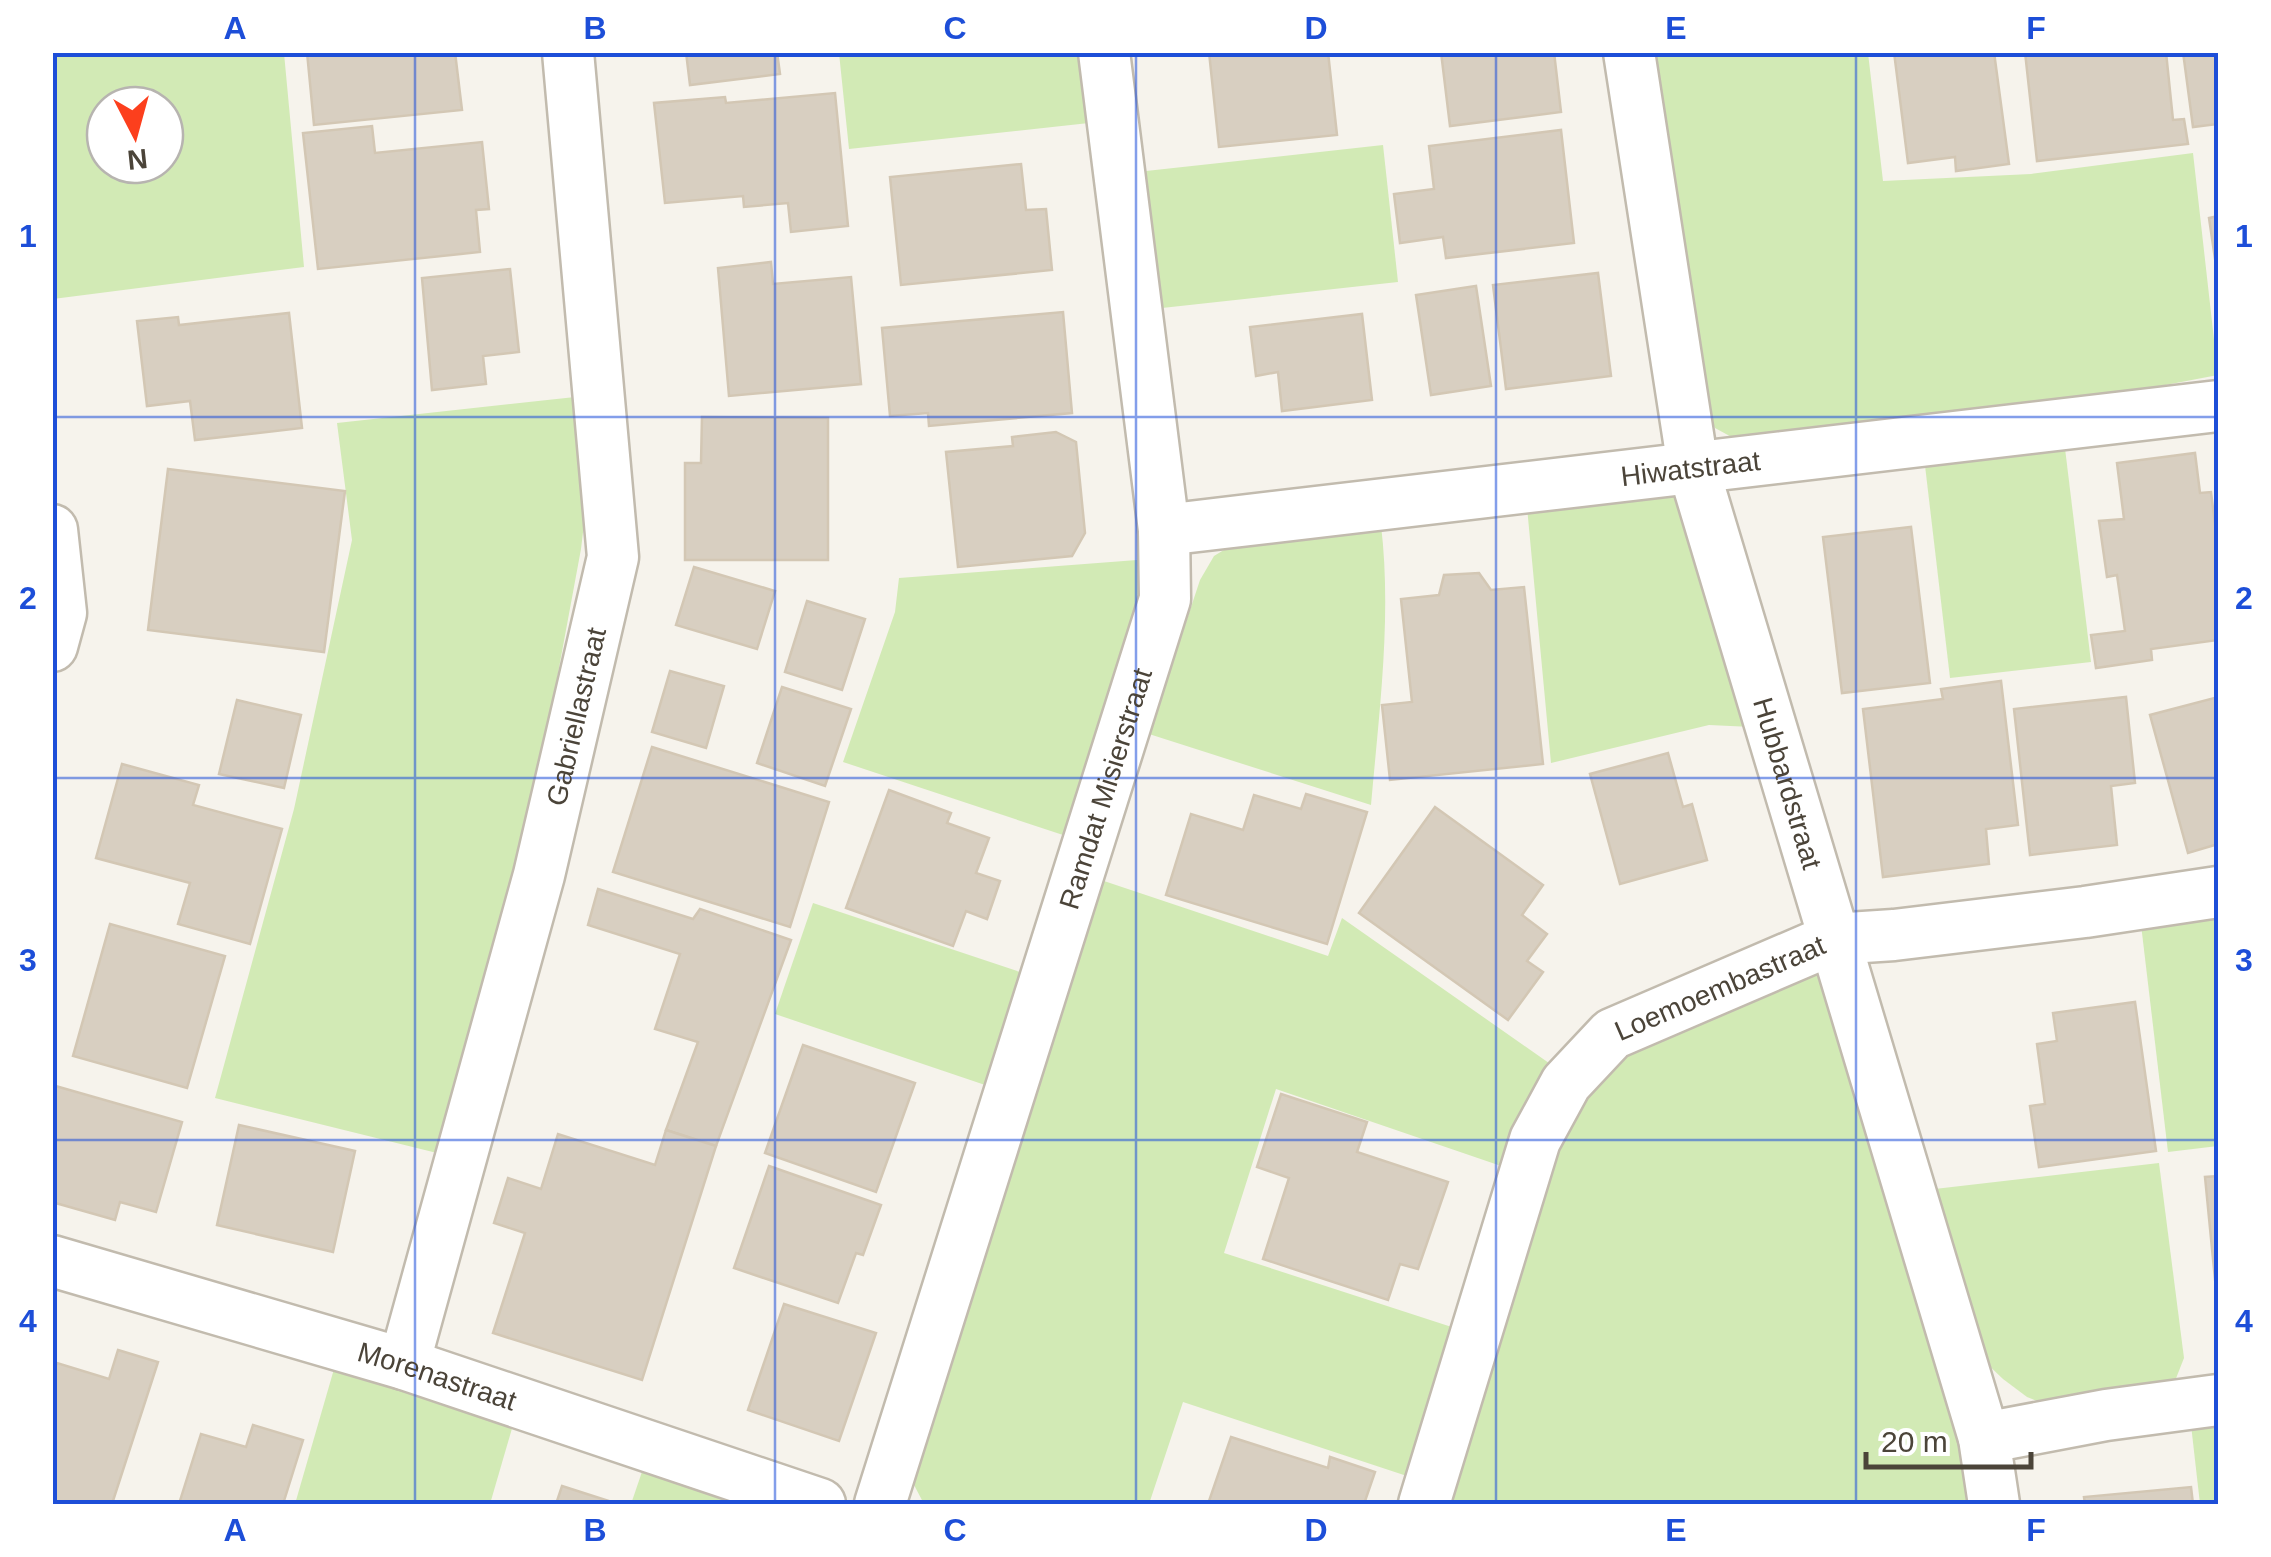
<svg xmlns="http://www.w3.org/2000/svg" width="2271" height="1557" font-family="Helvetica,sans-serif">
  <style>
    .green { fill: #d2eab5; fill-rule: evenodd }
    .building { fill: #d8cfc1; stroke: #d3c7b4; stroke-width: 2.5 }
    .lines { fill: none; stroke-linecap: round; stroke-linejoin: round }
    .minor-casing { stroke: #c2bbae; stroke-width: 55 }
    .minor { stroke: #fff; stroke-width: 50 }
    .grid { fill: none; stroke: #1d4ed8; stroke-width: 2.5; stroke-opacity: 0.55 }
    .labels { text-anchor: middle; stroke-width: 9; stroke-linejoin: round; paint-order: stroke }
    .street-label { font-size: 28px; fill: #4b4439; stroke: #fff }
    .neatline { fill: none; stroke: #1d4ed8; stroke-width: 4 }
    .grid-label { font-size: 32px; text-anchor: middle; font-weight: bold; fill: #1d4ed8 }
  </style>
  <rect width="100%" height="100%" fill="#f6f3ec"/>
  <g class="green">
    <path d="M52,53H284L304,267L53,299ZM105,105H165V165H105Z"/>
    <path d="M839,53H1082L1089,123L849,149Z"/>
    <path d="M1648,53H1868L1883,181L2031,174L2193,153L2218,375L2055,406L1737,440L1715,428L1708,416Z"/>
    <path d="M1383,145L1398,282L1162,308L1146,171Z"/>
    <path d="M575,397L587,499L581,549L526,846L441,1154L215,1098L294,809L352,540L337,423Z"/>
    <path d="M2064,440L2091,662L1950,678L1924,457Z"/>
    <path d="M1671,493L1684,499L1752,727L1709,725L1551,763L1527,507Z"/>
    <path d="M1381,525C1392,617 1379,713 1371,805L1149,734L1200,580L1214,556L1232,545Z"/>
    <path d="M1137,560L1139,596L1063,835L843,762L895,612L899,578Z"/>
    <path d="M1104,881L1328,956L1342,918L1556,1068L1504,1167L1276,1089L1224,1253L1464,1331L1419,1480L1183,1402L1149,1504H924L913,1483L917,1451Z"/>
    <path d="M813,903L1029,975L991,1087L775,1014Z"/>
    <path d="M2218,906V1146L2168,1152L2140,916Z"/>
    <path d="M1817,965L1966,1438L1976,1504H1437L1550,1141L1577,1094L1645,1033Z"/>
    <path d="M2159,1163L2184,1358L2173,1386L2054,1408L2027,1397L2003,1379L1981,1358L1926,1190Z"/>
    <path d="M334,1369L513,1425L490,1504H295Z"/>
    <path d="M2218,1412V1504H2200L2190,1416Z"/>
    <path d="M645,1463L760,1504H631Z"/>
  </g>
  <g class="building">
    <path d="M307,52H455L462,110L314,125Z"/>
    <path d="M686,52H777L780,74L690,85Z"/>
    <path d="M1209,52H1328L1337,135L1219,147Z"/>
    <path d="M1441,52H1554L1561,112L1450,126Z"/>
    <path d="M1894,52H1994L2009,164L1956,171L1955,157L1908,163Z"/>
    <path d="M2025,52H2166L2173,120L2184,119L2188,144L2037,161Z"/>
    <path d="M2183,52H2218V124L2193,127Z"/>
    <path d="M835,93L848,226L791,232L788,203L744,207L743,196L665,203L654,103L725,97L726,103Z"/>
    <path d="M372,126L375,153L482,142L489,209L476,210L480,252L318,269L303,133Z"/>
    <path d="M1561,130L1574,243L1446,258L1443,237L1400,243L1394,194L1434,189L1429,146Z"/>
    <path d="M1021,164L1026,210L1046,209L1052,270L901,285L890,177Z"/>
    <path d="M2218,216V279L2209,218Z"/>
    <path d="M771,262L773,284L851,277L861,384L729,396L718,268Z"/>
    <path d="M510,269L519,352L483,356L486,384L432,390L422,278Z"/>
    <path d="M1598,273L1611,376L1506,389L1493,285Z"/>
    <path d="M1476,286L1491,386L1431,395L1416,295Z"/>
    <path d="M1063,312L1072,413L929,426L928,413L890,416L882,328Z"/>
    <path d="M289,313L302,428L195,440L190,401L147,406L137,321L178,317L179,325Z"/>
    <path d="M1362,314L1372,400L1282,411L1278,372L1256,376L1250,327Z"/>
    <path d="M702,417L828,418V560H685V463H701Z"/>
    <path d="M1056,432L1076,442L1085,533L1072,556L958,567L946,452L1013,446L1012,437Z"/>
    <path d="M2195,453L2200,493L2211,492L2218,548V640L2151,649L2152,660L2096,668L2091,635L2125,631L2117,575L2107,577L2099,521L2124,519L2117,463Z"/>
    <path d="M168,469L345,491L324,652L148,630Z"/>
    <path d="M1911,527L1930,683L1842,693L1823,537Z"/>
    <path d="M694,567L775,591L757,649L676,625Z"/>
    <path d="M1479,573L1491,590L1524,587L1543,764L1390,780L1382,705L1412,702L1401,599L1439,595L1444,575Z"/>
    <path d="M807,601L865,619L842,690L785,672Z"/>
    <path d="M670,671L724,686L706,748L652,732Z"/>
    <path d="M2001,681L2018,825L1986,829L1989,864L1883,877L1863,709L1943,699L1941,689Z"/>
    <path d="M782,687L851,709L825,786L757,763Z"/>
    <path d="M2126,697L2135,783L2111,786L2117,845L2030,855L2014,709Z"/>
    <path d="M2218,697V844L2188,853L2150,715Z"/>
    <path d="M237,700L301,715L284,788L219,774Z"/>
    <path d="M652,747L829,802L790,927L613,872Z"/>
    <path d="M1668,753L1683,807L1692,804L1707,860L1620,884L1590,774Z"/>
    <path d="M122,764L199,785L193,805L282,829L250,944L178,924L190,883L96,858Z"/>
    <path d="M889,790L951,813L947,823L989,838L976,873L1000,881L987,919L966,911L953,946L846,908Z"/>
    <path d="M1306,794L1367,812L1327,944L1166,895L1191,814L1243,830L1254,795L1301,809Z"/>
    <path d="M1435,807L1543,885L1522,915L1547,934L1527,961L1543,972L1508,1020L1359,913Z"/>
    <path d="M598,889L693,919L700,909L791,940L716,1146L666,1130L698,1042L655,1029L680,954L588,925Z"/>
    <path d="M110,924L225,956L187,1088L73,1056Z"/>
    <path d="M2135,1002L2156,1151L2039,1167L2030,1106L2045,1104L2037,1044L2057,1041L2053,1013Z"/>
    <path d="M803,1045L915,1083L876,1192L765,1153Z"/>
    <path d="M52,1085L182,1122L156,1212L120,1202L115,1220L52,1202Z"/>
    <path d="M1281,1094L1367,1122L1357,1152L1448,1182L1418,1269L1400,1264L1388,1300L1263,1259L1289,1178L1257,1167Z"/>
    <path d="M239,1125L355,1151L333,1252L217,1225Z"/>
    <path d="M666,1130L716,1146L642,1380L493,1333L525,1233L494,1223L508,1178L541,1189L558,1134L655,1165Z"/>
    <path d="M769,1166L881,1205L863,1255L856,1253L838,1303L734,1268Z"/>
    <path d="M2218,1176V1310L2205,1177Z"/>
    <path d="M784,1304L876,1333L839,1441L748,1410Z"/>
    <path d="M118,1350L158,1362L112,1504H52V1377L57,1363L109,1379Z"/>
    <path d="M253,1425L303,1440L283,1504H179L201,1434L246,1447Z"/>
    <path d="M1231,1437L1328,1468L1330,1457L1375,1472L1364,1504H1208Z"/>
    <path d="M562,1486L618,1504H556Z"/>
    <path d="M2191,1487L2193,1504H2085L2084,1497Z"/>
  </g>
  <g class="lines">
    <defs>
      <g id="minor">
        <path id="s1" d="M1629,52L1693,467L1984,1438L1994,1504"/>
        <path d="M52,530L61,613L52,646"/>
        <path id="s2" d="M1164,530L2218,406"/>
        <path id="s3" d="M52,1261L404,1364L820,1504"/>
        <path id="s4" d="M404,1364L539,875L613,557L568,52"/>
        <path d="M1984,1438L2106,1415L2218,1400"/>
        <path id="s5" d="M880,1504L1165,599L1164,530L1104,52"/>
        <path id="s6" d="M1424,1504L1535,1140L1566,1083L1612,1034L1833,939L1894,935L2085,912L2218,892"/>
      </g>
    </defs>
    <use href="#minor" class="minor-casing"/>
    <use href="#minor" class="minor"/>
  </g>
  <path class="grid" d="M415,52V1504M775,52V1504M1136,52V1504M1496,52V1504M1856,52V1504M52,417H2218M52,778H2218M52,1140H2218"/>
  <g class="labels">
    <g class="street-label">
      <text dy="10" stroke="none"><textPath href="#s2" startOffset="530">Hiwatstraat</textPath></text>
      <text dy="10" stroke="none"><textPath href="#s4" startOffset="670">Gabriellastraat</textPath></text>
      <text dy="10" stroke="none"><textPath href="#s1" startOffset="750">Hubbardstraat</textPath></text>
      <text dy="10" stroke="none"><textPath href="#s5" startOffset="750">Ramdat Misierstraat</textPath></text>
      <text dy="10" stroke="none"><textPath href="#s6" startOffset="630">Loemoembastraat</textPath></text>
      <text dy="10" stroke="none"><textPath href="#s3" startOffset="402">Morenastraat</textPath></text>
    </g>
  </g>
  <rect width="2271" height="1557" fill="none" stroke="#ffffff" stroke-width="110"/>
  <g transform="translate(135 135) rotate(174)"><circle r="48" fill="#ffffff" stroke="#b7b4b0" stroke-width="2.5"/>
  <path d="M0-8L18 38L0 25L-18 38Z" fill="#fc3f1d"/>
  <text y="-15" font-size="28" font-weight="bold" text-anchor="middle" fill="#4b4439">N</text>
  </g>
  <path d="M1866 1452v15h165v-15" fill="none" stroke="#4b4439" stroke-width="5"/>
  <text x="1881" y="1452" font-size="30" fill="#4b4439" stroke="#ffffff" stroke-width="8" paint-order="stroke">20 m</text>
  <rect x="55" y="55" width="2161" height="1447" class="neatline"/>
  <g class="grid-label">
    <text x="235" y="39">A</text>
    <text x="595" y="39">B</text>
    <text x="955" y="39">C</text>
    <text x="1316" y="39">D</text>
    <text x="1676" y="39">E</text>
    <text x="2036" y="39">F</text>
    <text x="28" y="247">1</text>
    <text x="2244" y="247">1</text>
    <text x="28" y="609">2</text>
    <text x="2244" y="609">2</text>
    <text x="28" y="971">3</text>
    <text x="2244" y="971">3</text>
    <text x="28" y="1332">4</text>
    <text x="2244" y="1332">4</text>
    <text x="235" y="1541">A</text>
    <text x="595" y="1541">B</text>
    <text x="955" y="1541">C</text>
    <text x="1316" y="1541">D</text>
    <text x="1676" y="1541">E</text>
    <text x="2036" y="1541">F</text>
  </g>
</svg>
